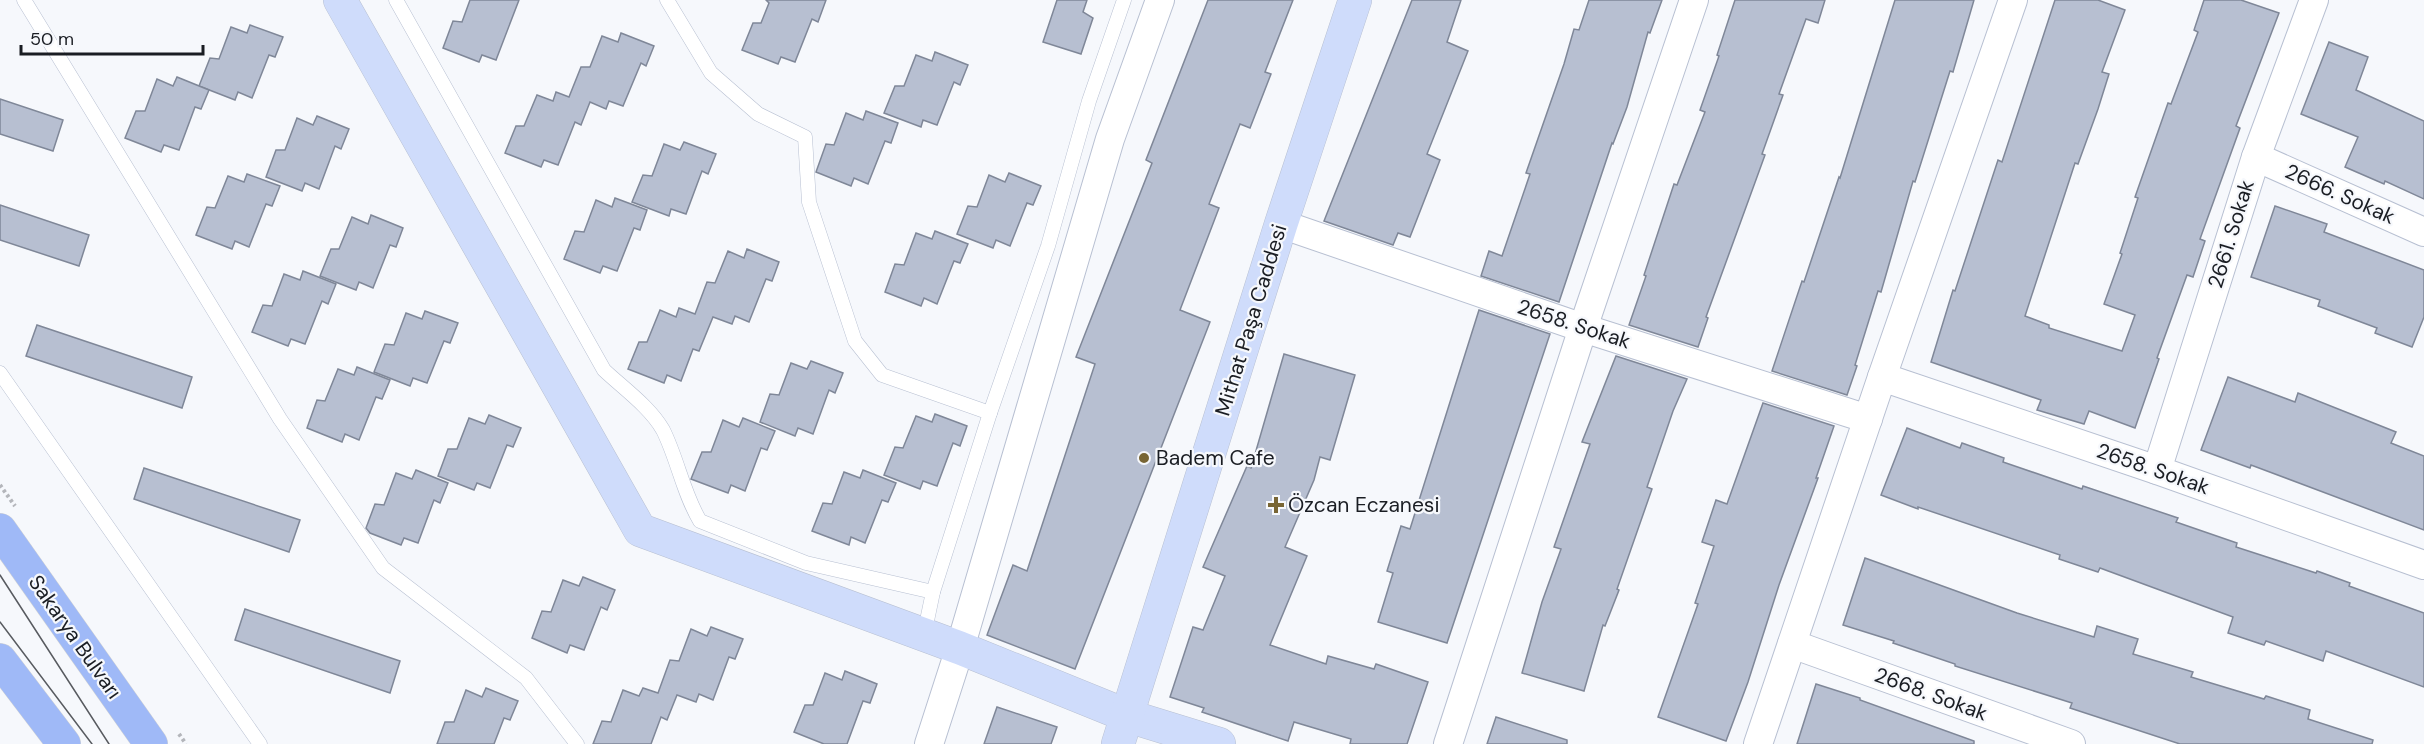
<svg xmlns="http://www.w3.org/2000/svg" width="2424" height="744" font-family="'DM Sans',sans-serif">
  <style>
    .building { fill: #b7bfd1; stroke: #7f8798; stroke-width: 1.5 }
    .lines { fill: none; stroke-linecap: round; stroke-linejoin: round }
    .lane-casing { stroke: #b8c0d2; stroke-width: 15 }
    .street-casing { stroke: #b8c0d2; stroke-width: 30 }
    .secondary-casing { stroke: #b8c0d2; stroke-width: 34 }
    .primary-casing { stroke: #d1d2d3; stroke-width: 34 }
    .path { stroke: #b4b6bb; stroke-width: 4; stroke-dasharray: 3 3; stroke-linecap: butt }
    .lane { stroke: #fff; stroke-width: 14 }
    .street { stroke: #fff; stroke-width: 28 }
    .secondary { stroke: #cfdcfb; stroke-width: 33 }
    .primary { stroke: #9fb9f7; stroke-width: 33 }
    .tram { stroke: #585b60; stroke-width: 1.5 }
    .poi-dot { fill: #786534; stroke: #f6f8fc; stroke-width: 2 }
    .labels { text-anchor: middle; stroke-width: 4.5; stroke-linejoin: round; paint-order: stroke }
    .street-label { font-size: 21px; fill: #1a1d23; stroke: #f6f8fc }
    .poi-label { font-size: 21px; fill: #1a1d23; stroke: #f6f8fc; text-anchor: start }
  </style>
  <rect width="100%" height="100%" fill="#f6f8fc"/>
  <g class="building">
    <path d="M470,0H519L496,60L482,55L479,62L443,48L453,21L462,22Z"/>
    <path d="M766,0H826L818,22L812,19L795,62L781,57L778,64L742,50L753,23H761L769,3Z"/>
    <path d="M1057,0H1087L1083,12L1093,18L1081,54L1043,42Z"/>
    <path d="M1208,0H1293L1265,72L1271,74L1250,128L1240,124L1209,204L1219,208L1180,310L1210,322L1075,669L987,635L1013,565L1027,571L1095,364L1076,357L1152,163L1146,160Z"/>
    <path d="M1412,0H1461L1447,42L1468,51L1427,154L1440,160L1410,237L1398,233L1393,245L1324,221Z"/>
    <path d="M1589,0H1662L1650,33L1648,32L1627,107L1613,144L1612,143L1559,302L1481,276L1489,251L1502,256L1530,174L1526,173L1564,64L1574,29L1579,30Z"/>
    <path d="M1735,0H1825L1818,23L1806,19L1779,94L1783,95L1762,154L1765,155L1706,317L1708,318L1698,347L1629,325L1646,276L1644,275L1674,184L1677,185L1705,112L1700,110L1719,56L1717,55Z"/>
    <path d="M1895,0H1974L1953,72L1950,71L1915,182L1913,181L1881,292L1878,291L1855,365L1857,366L1847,395L1772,371L1802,281L1804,282L1839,177L1840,178Z"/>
    <path d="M2055,0H2098L2125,10L2102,72L2109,74L2098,109L2078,164L2075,163L2025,316L2049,325V328L2122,351L2135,315L2104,304L2122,254L2120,253L2138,198L2135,197L2168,103L2171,104L2198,32L2194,30L2204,0H2241L2279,13L2236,126L2240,128L2200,239L2205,241L2193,277L2187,275L2157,358L2159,359L2135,428L2089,411L2084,424L2037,410L2041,400L1931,362L1953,290L1955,291L1998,160L2002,162Z"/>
    <path d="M250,25L283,37L275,57L269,55L252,98L238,92L235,100L199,86L210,58L219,59L231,27L247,33Z"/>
    <path d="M621,33L654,46L646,66L641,63L623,106L609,101L606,109L590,102L581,125L575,122L558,165L544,160L541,167L505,153L516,126H524L537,95L553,101L556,92L569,97L581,67H590L602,36L618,42Z"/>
    <path d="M2329,42L2368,57L2356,90L2424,121V199L2385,181L2384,184L2345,167L2358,137L2301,114Z"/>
    <path d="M935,52L968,65L960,85L954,82L937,125L923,120L921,127L884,113L895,86H904L916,55L932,61Z"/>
    <path d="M177,77L209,90L201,109L195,107L179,150L164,145L161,152L125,138L136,111H145L157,79L173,86Z"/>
    <path d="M0,99L63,120L53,151L0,134Z"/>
    <path d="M866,111L898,123L891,143L885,141L868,184L854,178L851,186L816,172L826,144L834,145L846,113L863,120Z"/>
    <path d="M317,116L349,129L341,149L335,146L319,189L305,183L302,191L266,177L276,150H285L297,118L313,125Z"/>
    <path d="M684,142L716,154L708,174L702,171L686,214L671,209L669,216L632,202L643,175L652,176L664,144L680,150Z"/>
    <path d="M1009,173L1041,186L1033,205L1027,203L1010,246L996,240L993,248L957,234L968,206L977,207L989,175L1005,182Z"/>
    <path d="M247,174L280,186L272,206L266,204L249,247L235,241L232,249L196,235L207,207L215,208L228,176L244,182Z"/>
    <path d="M615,198L647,210L640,230L634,228L617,271L603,266L600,273L564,259L575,231L584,232L596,200L612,207Z"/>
    <path d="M0,205L89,235L79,266L0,240Z"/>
    <path d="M2275,206L2327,224L2324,232L2424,270V317L2412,347L2375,333L2377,328L2318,306L2320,300L2251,277Z"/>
    <path d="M371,215L403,228L396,247L390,245L373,288L359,282L356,290L320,276L331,249H339L352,217L368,224Z"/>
    <path d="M935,231L968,244L960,263L954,261L937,304L924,298L921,306L885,292L895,264L904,265L916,233L932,239Z"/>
    <path d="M747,249L779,262L772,281L766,279L749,322L735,316L732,324L713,317L699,351L693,349L681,381L667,375L664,383L628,369L639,342H647L660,310L676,317L679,308L695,314L707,282L715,283L728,251L744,258Z"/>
    <path d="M303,271L336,284L328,304L322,301L305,344L291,339L288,346L252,332L263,305L272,306L284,274L300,280Z"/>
    <path d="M1479,310L1550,334L1447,643L1378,622L1393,573L1387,571L1401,526L1410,529Z"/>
    <path d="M425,311L458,323L450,343L444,341L427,383L413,378L410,386L374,372L385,344L394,345L406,313L422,319Z"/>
    <path d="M37,325L192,377L182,408L26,356Z"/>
    <path d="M1284,354L1355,375L1330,460L1320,457L1314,480L1285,547L1307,556L1270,645L1326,664L1328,656L1374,669L1376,664L1428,682L1407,744H1350L1351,739L1294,722L1288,741L1202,712L1204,708L1170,697L1193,627L1203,630L1225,576L1203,567L1247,466L1251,468Z"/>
    <path d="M1616,356L1687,379L1673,411L1647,487L1652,489L1617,589L1619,590L1605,626L1603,625L1584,691L1522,673L1542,602L1561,549L1554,547L1590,444L1582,442Z"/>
    <path d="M811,361L843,373L835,393L829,390L813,434L798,428L795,436L760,422L770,394L779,395L791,363L807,369Z"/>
    <path d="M357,367L390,380L382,399L376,397L359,440L345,434L342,442L307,428L317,400L325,401L338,369L354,375Z"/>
    <path d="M2228,377L2295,402L2298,393L2396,432L2391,443L2424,456V530L2251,465L2250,468L2201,450Z"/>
    <path d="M1763,403L1834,426L1816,478H1818L1779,585L1748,682L1726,741L1658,717L1698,604L1695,603L1714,546L1702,542L1716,500L1727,504Z"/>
    <path d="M935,414L967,426L960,446L953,443L937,486L923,481L920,489L884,475L895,447L903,448L916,416L932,422Z"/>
    <path d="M489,415L521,428L513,447L507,445L490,488L477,483L474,490L438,476L448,449H457L469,418L485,424Z"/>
    <path d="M743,418L775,431L767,450L761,448L745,491L731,485L728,493L691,479L702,452H711L723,420L739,427Z"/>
    <path d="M1907,428L1960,448L1962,443L2004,458L2003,462L2082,489L2083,486L2178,518L2176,522L2237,543L2236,547L2316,573L2317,571L2350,583L2349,586L2424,613V687L2326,651L2323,661L2266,641L2264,645L2228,633L2233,617L2100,568L2098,572L2059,559L2060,555L1918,507V509L1881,495Z"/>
    <path d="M144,468L300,520L289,552L134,499Z"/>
    <path d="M416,470L448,483L440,503L434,500L418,543L404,538L401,545L370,533L366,528L375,504L384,505L396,473L412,479Z"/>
    <path d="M863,470L896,483L888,502L882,500L865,543L851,537L849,545L812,531L823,503L832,504L844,472L860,478Z"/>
    <path d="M1865,558L2017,613L2094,637L2097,626L2138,639L2133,654L2193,672L2191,677L2264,699L2266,696L2310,710L2308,719L2373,740L2372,744H2180L2070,708L2072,703L1955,666V664L1893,643L1894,641L1843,625Z"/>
    <path d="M583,577L615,590L607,610L601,607L584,650L570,645L567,653L532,638L542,611L551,612L563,580L579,586Z"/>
    <path d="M245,609L400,661L390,693L235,640Z"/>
    <path d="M711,627L743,639L735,659L729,657L713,700L699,694L696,702L677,695L667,720L661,717L651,744H593L602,721L611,722L623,690L639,696L643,688L658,693L670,660L679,661L691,629L707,636Z"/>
    <path d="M845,671L877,684L870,703L863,701L847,744H824L794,732L805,705H813L825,673L842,680Z"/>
    <path d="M1816,684L1860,698V700L1974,741V744H1797Z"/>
    <path d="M486,688L518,701L510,720L504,718L494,744H437L445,722H454L466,690L482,697Z"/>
    <path d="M997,707L1057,727L1051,744H984Z"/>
    <path d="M1496,717L1567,740V744H1487Z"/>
  </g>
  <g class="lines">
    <defs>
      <g id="lane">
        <path d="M24,0L280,419L383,568L526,678L577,744"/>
        <path d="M396,0L604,370C623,388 650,407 663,430C678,460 683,493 700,521L806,563L933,592"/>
        <path d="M667,0L711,73L758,114L805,137L809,202L855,341L882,375L990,413"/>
        <path d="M0,373L260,744"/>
        <path d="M924,635L933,592L990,413L1048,246L1089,101L1124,0"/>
      </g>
      <g id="street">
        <path d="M2256,157L2424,232"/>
        <path d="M1281,224L1583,328L1868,419"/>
        <path d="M1882,377L2157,470L2424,565"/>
        <path d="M2157,470L2256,157L2314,0"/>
        <path d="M1792,644L2071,744"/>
        <path d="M929,744L960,648L1110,139L1160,0"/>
        <path d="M1448,744L1583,328L1694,0"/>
        <path d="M1758,744L1882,377L2013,0"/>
      </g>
      <g id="secondary">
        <path d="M340,0L640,530L960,648L1128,716L1219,744"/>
        <path d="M1118,744L1281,224L1355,0"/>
      </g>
      <g id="primary">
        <path d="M0,530L151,744"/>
        <path d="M0,660L64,744"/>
      </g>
    </defs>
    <use href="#lane" class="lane-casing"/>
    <use href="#street" class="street-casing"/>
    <use href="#secondary" class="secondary-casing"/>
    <use href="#primary" class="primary-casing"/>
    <g class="path">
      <path d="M0,485L15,506"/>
      <path d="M179,734L186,744"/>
    </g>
    <use href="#lane" class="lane"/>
    <use href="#street" class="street"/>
    <use href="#secondary" class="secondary"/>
    <use href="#primary" class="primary"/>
    <g class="tram">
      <path d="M0,575L109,744"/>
      <path d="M0,622L92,744"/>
    </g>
  </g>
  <g class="poi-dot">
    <circle cx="1144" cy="458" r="6"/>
    <path d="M1273 496h6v6h6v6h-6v6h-6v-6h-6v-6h6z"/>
  </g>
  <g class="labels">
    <g class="street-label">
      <text transform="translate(2340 194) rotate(24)" y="7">2666. Sokak</text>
      <text transform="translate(2231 234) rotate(-73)" y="7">2661. Sokak</text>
      <text transform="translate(1251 320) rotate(-73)" y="7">Mithat Paşa Caddesi</text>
      <text transform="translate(1574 324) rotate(18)" y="7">2658. Sokak</text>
      <text transform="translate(2153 469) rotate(19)" y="7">2658. Sokak</text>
      <text transform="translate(75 637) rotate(55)" y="7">Sakarya Bulvarı</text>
      <text transform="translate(1931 694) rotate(20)" y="7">2668. Sokak</text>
    </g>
    <g class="poi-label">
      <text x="1156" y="465">Badem Cafe</text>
      <text x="1288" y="512">Özcan Eczanesi</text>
    </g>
  </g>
  <path d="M21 45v9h182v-9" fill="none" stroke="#1a1d23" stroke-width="3"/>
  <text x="30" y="45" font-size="18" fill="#1a1d23" stroke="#f6f8fc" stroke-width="4.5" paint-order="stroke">50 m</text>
</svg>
